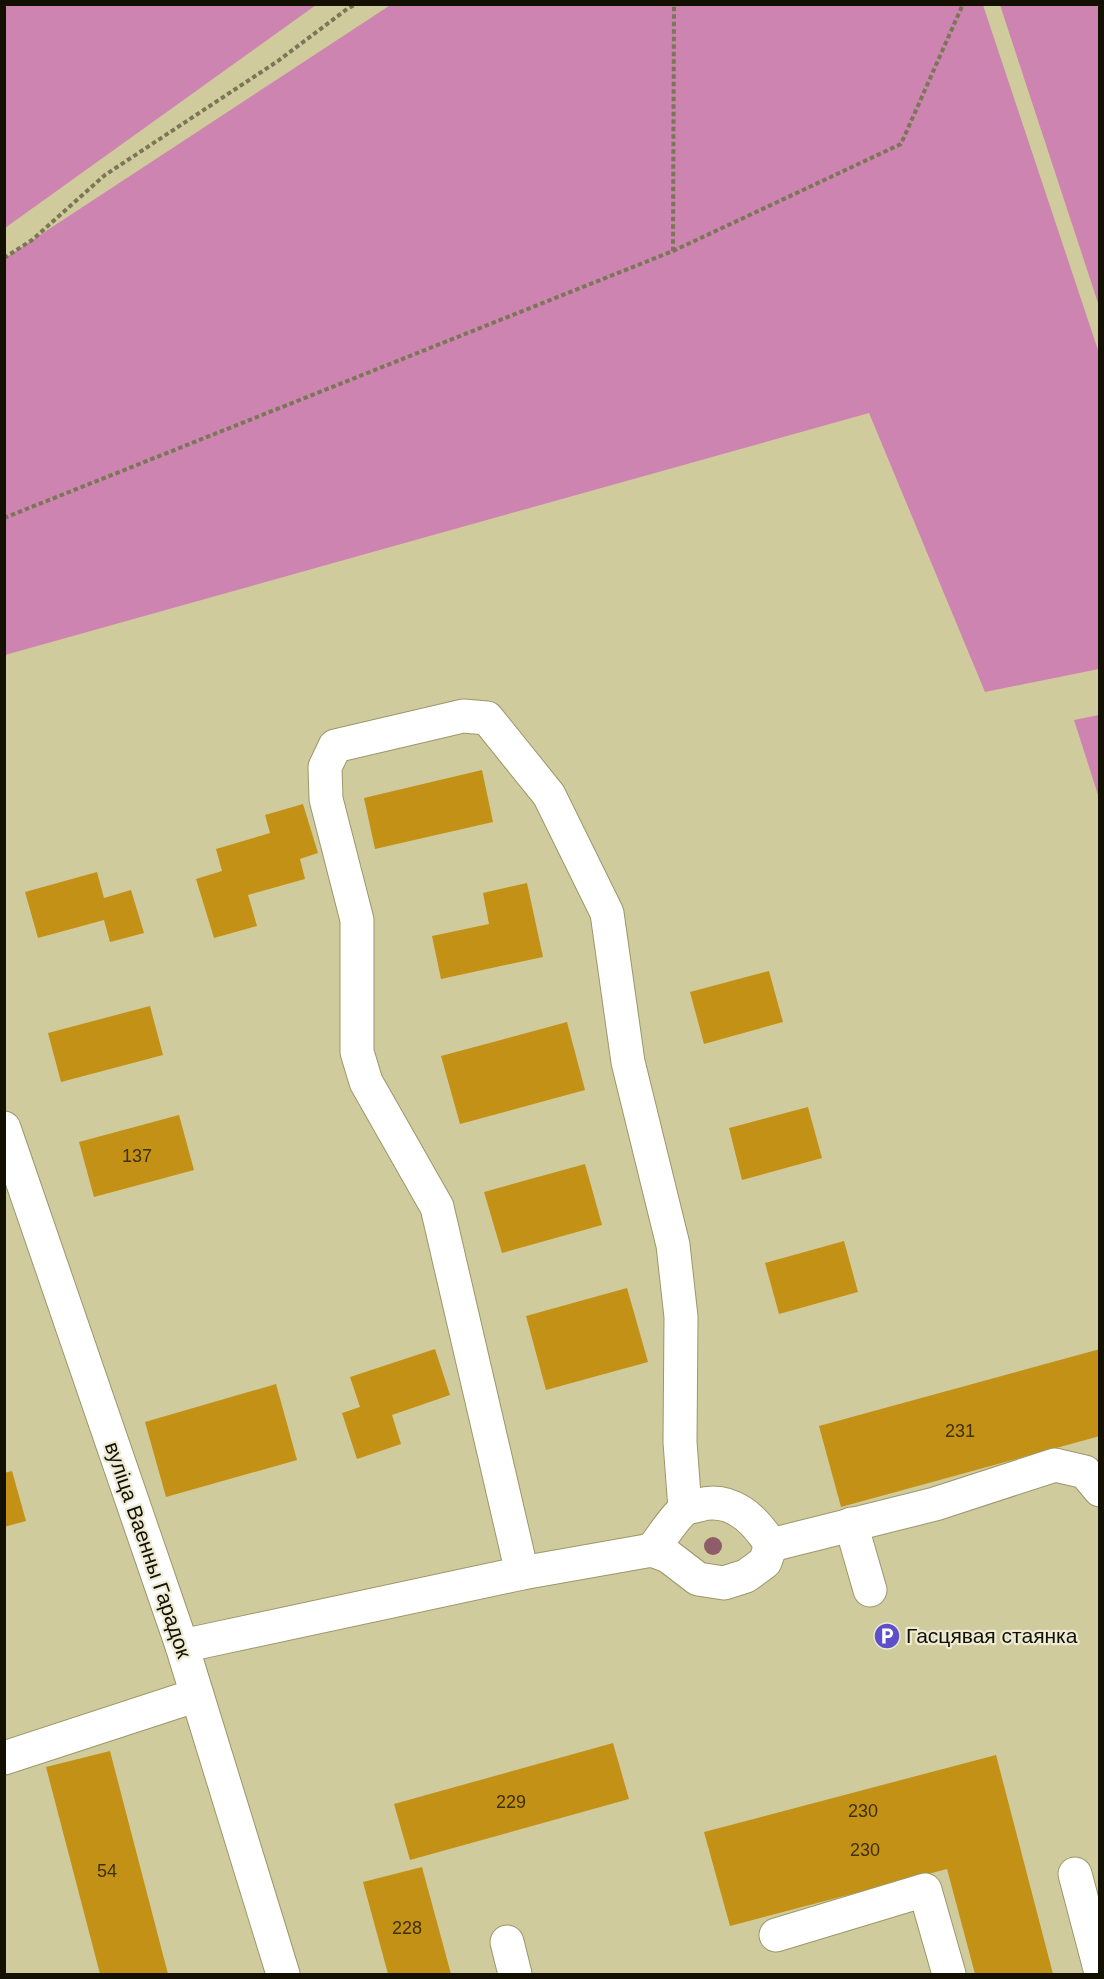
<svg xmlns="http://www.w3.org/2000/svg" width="1104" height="1979" font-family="Arial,sans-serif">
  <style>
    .green { fill: #ce84b1 }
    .building { fill: #c39116 }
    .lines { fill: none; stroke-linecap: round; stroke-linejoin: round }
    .minor-casing { stroke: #9c976a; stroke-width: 35 }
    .path { stroke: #7a7656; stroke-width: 4; stroke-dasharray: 4.5 3; stroke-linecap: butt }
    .minor { stroke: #fff; stroke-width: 33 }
    .tree { fill: #8f5c6a }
    .labels { text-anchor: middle; stroke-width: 4.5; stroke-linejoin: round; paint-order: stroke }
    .number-label { font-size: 18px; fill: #3f3007 }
    .street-label { font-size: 21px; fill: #131002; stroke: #edebd3 }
    .poi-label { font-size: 21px; fill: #131002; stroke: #edebd3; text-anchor: start }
  </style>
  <rect width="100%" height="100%" fill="#d0cb9c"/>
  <g class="green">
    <path d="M5,4H316V5L5,228Z"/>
    <path d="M392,4L983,5L1099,353V669L985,692L869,413L5,655V258Z"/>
    <path d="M1000,5H1099V306Z"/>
    <path d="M1099,715H1100L1099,798L1074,720Z"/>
  </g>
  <g class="building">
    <path d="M482,770L493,822L375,849L364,798Z"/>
    <path d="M303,804L318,853L300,859L305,879L248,895L257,926L214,938L196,879L222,871L216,849L270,833L265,815Z"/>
    <path d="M97,872L104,898L131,890L144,933L110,942L104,920L38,938L25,892Z"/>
    <path d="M527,883L543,957L441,979L432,936L489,924L483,893Z"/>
    <path d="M769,971L783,1022L704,1044L690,992Z"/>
    <path d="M150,1006L163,1055L61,1082L48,1033Z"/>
    <path d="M567,1022L585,1090L460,1124L441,1056Z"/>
    <path d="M808,1107L822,1158L742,1180L729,1128Z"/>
    <path d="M179,1115L194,1170L94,1197L79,1142Z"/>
    <path d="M585,1164L602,1225L502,1253L484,1192Z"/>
    <path d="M844,1241L858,1292L779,1314L765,1263Z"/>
    <path d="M627,1288L648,1362L546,1390L526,1316Z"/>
    <path d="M435,1349L450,1395L392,1415L401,1444L357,1459L342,1413L360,1407L350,1377Z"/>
    <path d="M1100,1349V1436L841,1507L819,1426Z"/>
    <path d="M276,1384L297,1460L166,1497L145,1422Z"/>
    <path d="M12,1471L26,1521L4,1527V1473Z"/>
    <path d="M613,1743L629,1799L410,1860L394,1804Z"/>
    <path d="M110,1751L168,1974H100L46,1767Z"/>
    <path d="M996,1755L1053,1974H975L947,1869L730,1926L704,1832Z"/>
    <path d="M422,1867L451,1974H388L363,1882Z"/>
  </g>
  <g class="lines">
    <defs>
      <g id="minor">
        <path d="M4,1128L182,1646L283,1974"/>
        <path d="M851,1524L870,1590"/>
        <path d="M771,1545L935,1504L1055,1465L1085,1472L1100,1490"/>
        <path d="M652,1550C660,1540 676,1515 685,1509C688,1507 695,1506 699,1505C731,1496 755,1519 771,1545"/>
        <path d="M522,1573L437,1207L366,1082L357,1052V920L326,799L325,767L335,746L463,716L487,718L549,795L607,913L628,1062L673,1245L681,1317L680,1442L685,1509"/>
        <path d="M182,1646L522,1573L652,1550L668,1556L698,1579L724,1583L746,1576L765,1562L771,1545"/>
        <path d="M4,1758L197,1695"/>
        <path d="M1075,1874L1100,1969"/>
        <path d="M776,1935L925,1890L949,1974"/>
        <path d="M507,1942L515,1974"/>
      </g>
    </defs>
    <use href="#minor" class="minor-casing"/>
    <g class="path">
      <path d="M673,251L901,144L963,4"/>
      <path d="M4,258L32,240L105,175L278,61L347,9L356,4"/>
      <path d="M4,518L673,251L674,4"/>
    </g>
    <use href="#minor" class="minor"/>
  </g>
  <circle class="tree" cx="713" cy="1546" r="9"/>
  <defs>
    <symbol id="parking-disc" viewBox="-11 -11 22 22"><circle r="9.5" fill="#5d50c8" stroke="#edebd3"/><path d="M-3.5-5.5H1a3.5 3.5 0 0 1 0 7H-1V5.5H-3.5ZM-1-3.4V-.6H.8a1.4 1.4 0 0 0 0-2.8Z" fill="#fff"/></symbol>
  </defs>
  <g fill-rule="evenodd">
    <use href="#parking-disc" x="872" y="1621" width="30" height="30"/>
  </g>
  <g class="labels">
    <g class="number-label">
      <text x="137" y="1162">137</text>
      <text x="960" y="1437">231</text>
      <text x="511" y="1808">229</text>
      <text x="863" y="1817">230</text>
      <text x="865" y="1856">230</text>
      <text x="107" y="1877">54</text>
      <text x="407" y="1934">228</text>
    </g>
    <g class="street-label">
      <text transform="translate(148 1550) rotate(71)" y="7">вуліца Ваенны Гарадок</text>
    </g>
    <g class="poi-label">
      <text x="906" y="1643">Гасцявая стаянка</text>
    </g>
  </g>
  <rect width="1104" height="1979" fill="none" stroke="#131002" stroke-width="12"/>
</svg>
